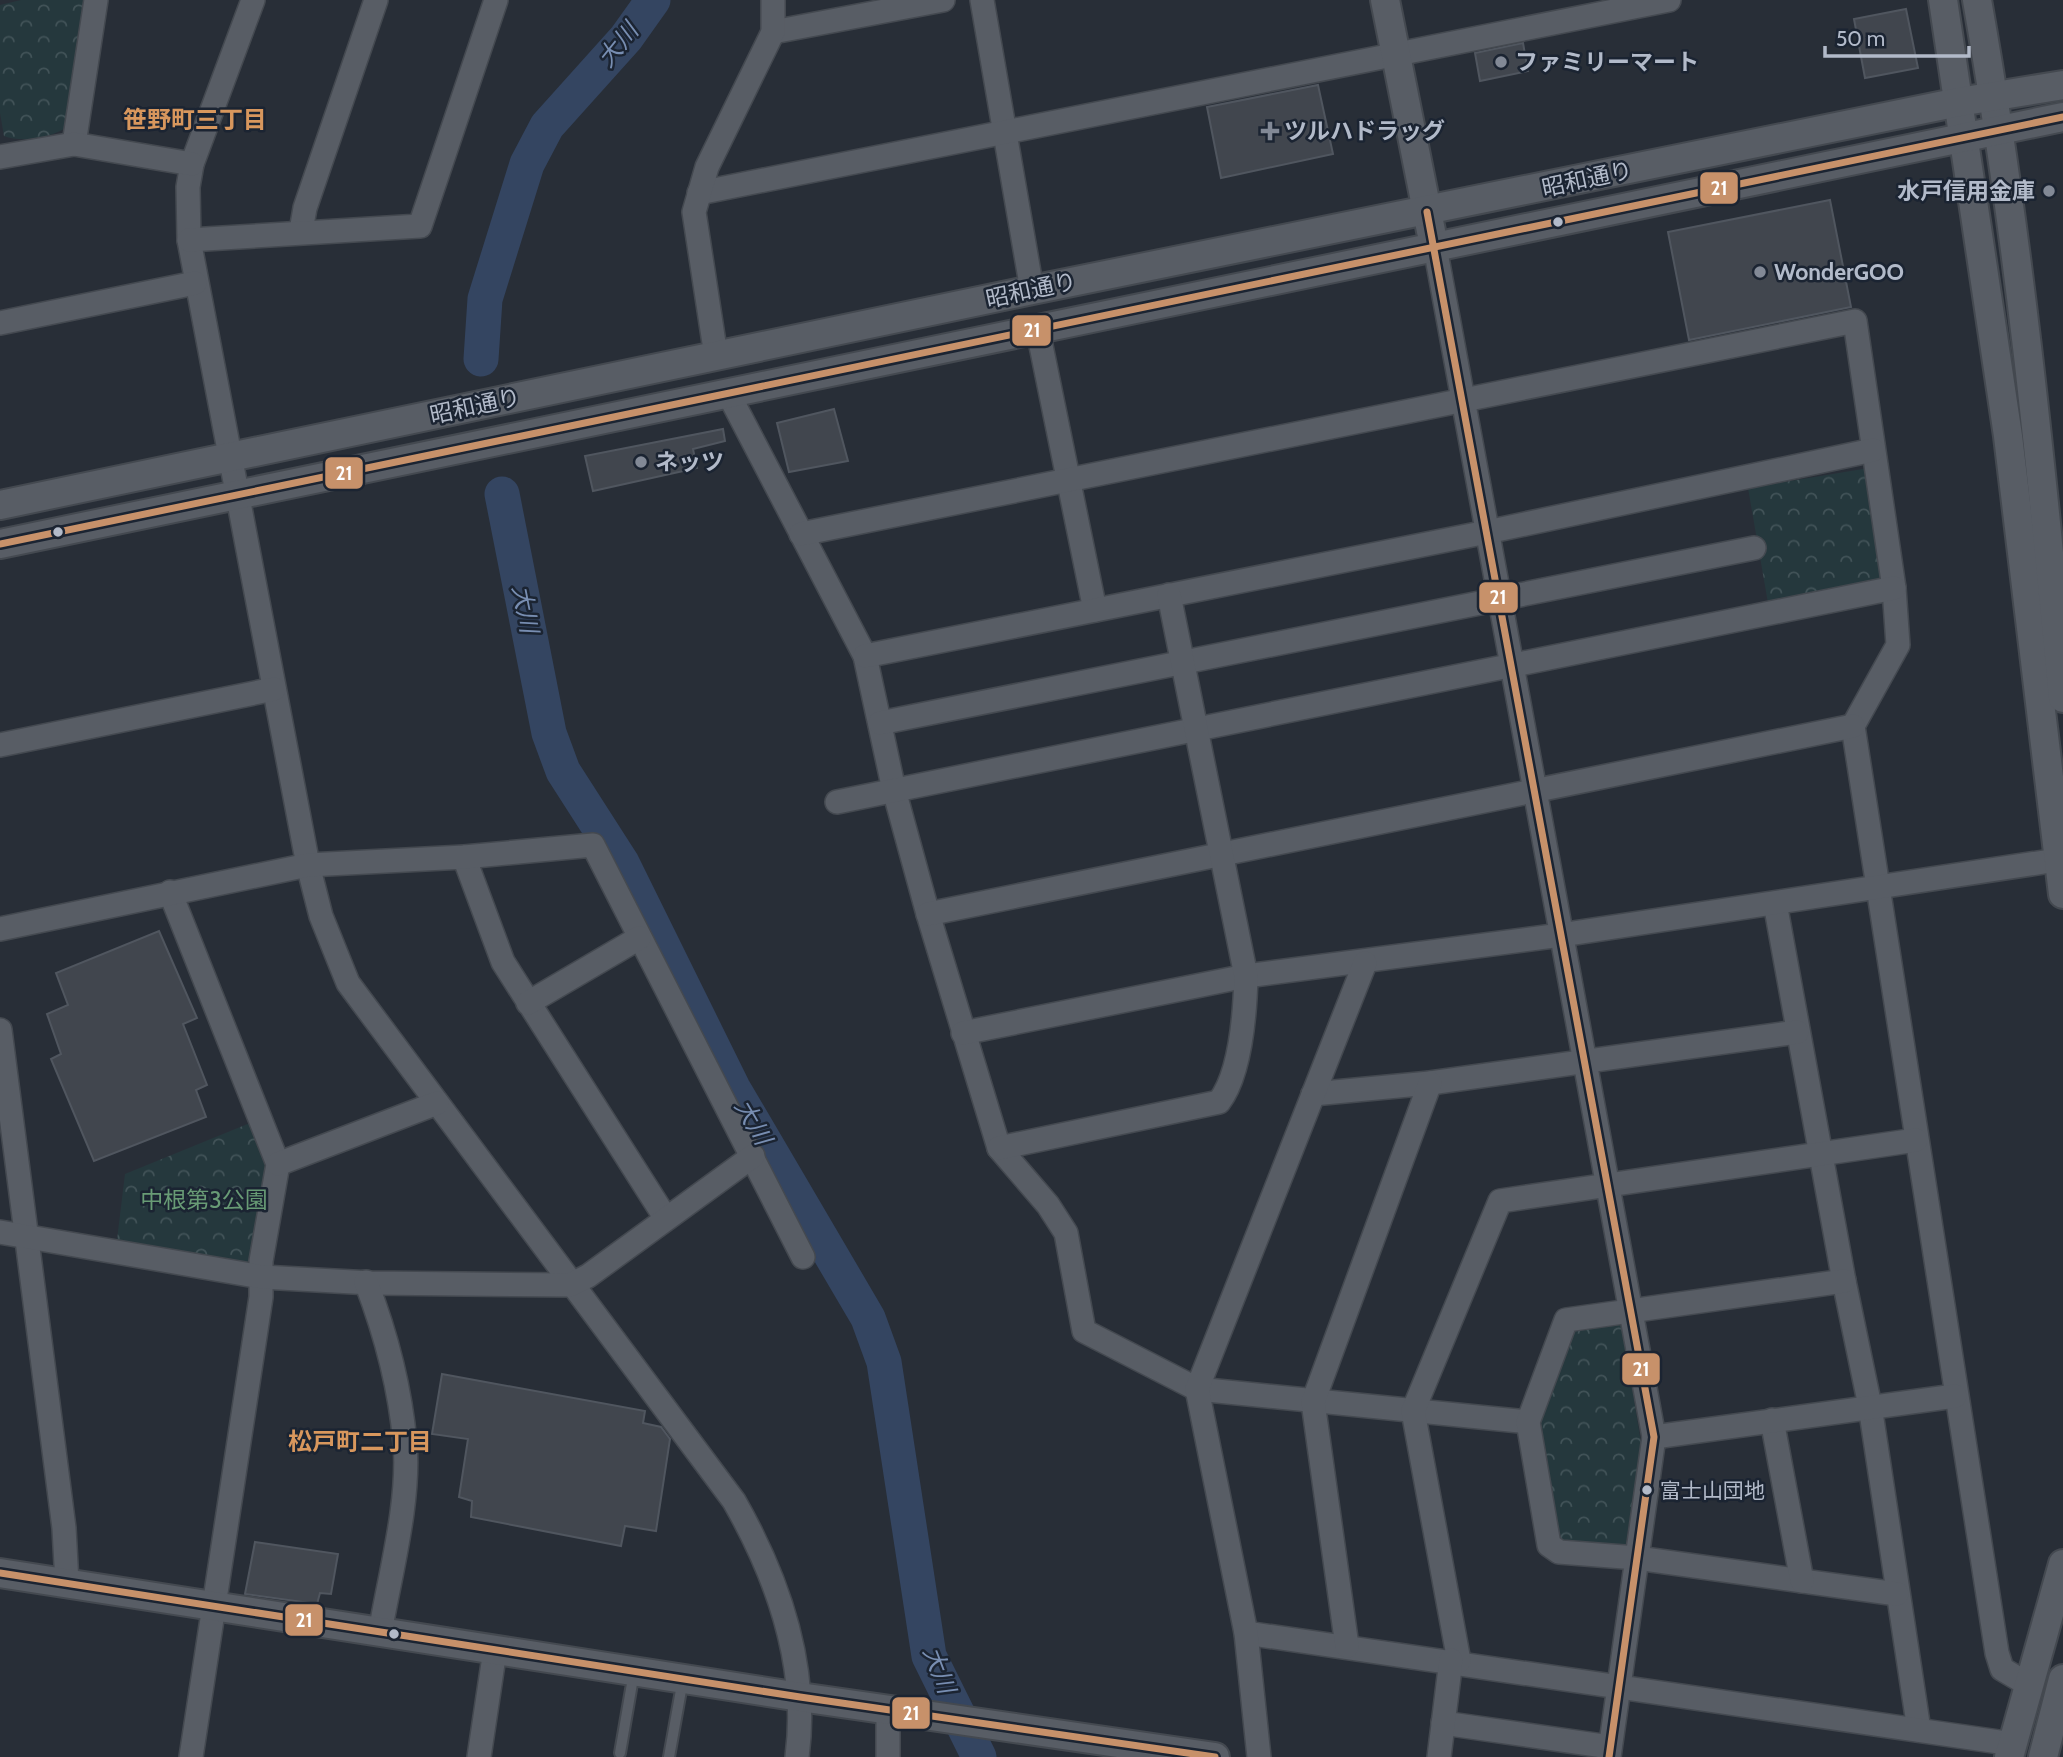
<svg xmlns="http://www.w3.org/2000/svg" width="2063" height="1757" font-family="Cabin,'Noto Sans JP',sans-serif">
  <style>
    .park { fill: url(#park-crowns) }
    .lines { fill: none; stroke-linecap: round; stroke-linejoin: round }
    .river { stroke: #344561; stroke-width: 35 }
    .building { fill: #41464e; stroke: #50565f; stroke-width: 2 }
    .service-casing { stroke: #444950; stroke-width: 14 }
    .minor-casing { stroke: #444950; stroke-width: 26 }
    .tertiary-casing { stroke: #444950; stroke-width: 32 }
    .service { stroke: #585d65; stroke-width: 10 }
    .minor { stroke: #585d65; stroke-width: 23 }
    .tertiary { stroke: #585d65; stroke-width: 28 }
    .bus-1-casing { stroke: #1b2432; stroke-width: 12 }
    .bus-1 { stroke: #c7916a; stroke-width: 7 }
    .poi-dot { fill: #828996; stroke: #1b2432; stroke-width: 2.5 }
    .bus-dot { fill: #b2bac9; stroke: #1b2432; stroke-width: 2.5 }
    .labels { text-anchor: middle; stroke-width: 5; stroke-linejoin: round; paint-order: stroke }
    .bus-label { font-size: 21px; fill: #b2bac9; stroke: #1b2432; text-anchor: start }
    .poi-label { font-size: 23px; font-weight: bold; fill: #b2bac9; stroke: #1b2432; text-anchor: start }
    .street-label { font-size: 23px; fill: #b2bac9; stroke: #1b2432 }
    .park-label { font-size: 23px; fill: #689b75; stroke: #1b2432 }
    .water-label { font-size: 24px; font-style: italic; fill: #788eb2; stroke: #1b2432 }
    .neighbourhood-label { font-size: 24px; font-weight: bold; fill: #d8975d; stroke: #1b2432 }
    .line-badge { stroke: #1b2432; stroke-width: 2.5 }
    .badge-label { font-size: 19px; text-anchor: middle; font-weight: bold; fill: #fff }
  </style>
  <defs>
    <pattern id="park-crowns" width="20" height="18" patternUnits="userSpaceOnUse" patternTransform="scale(1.75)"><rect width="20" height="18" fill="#25383d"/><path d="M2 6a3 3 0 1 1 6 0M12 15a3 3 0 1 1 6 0" fill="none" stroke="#425358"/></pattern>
  </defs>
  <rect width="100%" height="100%" fill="#282e37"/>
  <g class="park">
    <path d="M21,0H87L68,126C53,138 22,143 4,136L0,113V5Z"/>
    <path d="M1869,468L1886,577L1768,603L1748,488Z"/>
    <path d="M250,1123L265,1166L251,1266L117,1240L125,1174Z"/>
    <path d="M1621,1319L1641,1443L1625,1550L1556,1545L1535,1422L1570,1325Z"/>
  </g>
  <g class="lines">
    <g class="river">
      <path d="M481,359L485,299L527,164L547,126L626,38L653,0"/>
      <path d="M502,494L549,733L563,771L622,863L733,1088L868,1318L884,1362L929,1656L979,1757"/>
    </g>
  </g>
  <g class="building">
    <path d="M1906,9L1918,68L1865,78L1854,19Z"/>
    <path d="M1523,43L1528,71L1480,81L1475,53Z"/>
    <path d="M1318,85L1333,154L1221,178L1207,107Z"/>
    <path d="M1830,200L1851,307L1689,340L1668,232Z"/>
    <path d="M834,409L848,461L789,472L777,423Z"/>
    <path d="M723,429L725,441L693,449L697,468L593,491L585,456Z"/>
    <path d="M159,931L197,1018L183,1024L207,1085L196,1090L206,1117L94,1161L51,1059L61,1054L47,1014L68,1005L56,973Z"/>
    <path d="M442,1374L645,1411L643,1423L661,1427L670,1439L656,1531L625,1526L621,1546L471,1517L472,1501L459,1497L468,1439L432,1434Z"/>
    <path d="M255,1542L338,1554L331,1594L320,1593L317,1604L245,1594Z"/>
  </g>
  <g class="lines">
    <defs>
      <g id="service">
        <path d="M620,1753L634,1672"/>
        <path d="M669,1757L683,1679"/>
      </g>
      <g id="minor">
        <path d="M253,0L192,164L188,187L189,240L308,865L321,916L348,983L734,1501C778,1578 809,1667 797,1757"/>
        <path d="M982,0L1032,290"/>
        <path d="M773,32L943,0"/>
        <path d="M74,144L96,0"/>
        <path d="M0,157L74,144L192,164"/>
        <path d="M699,193L1669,0"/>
        <path d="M301,231L305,208L376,0"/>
        <path d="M189,240L420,226L496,0"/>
        <path d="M1435,247L1654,1437L1609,1757"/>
        <path d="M0,323L195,283"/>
        <path d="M1038,331L1095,610"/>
        <path d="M716,356L694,212L707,167L773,32V0"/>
        <path d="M728,393L865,656L894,790L928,914L999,1148L1048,1205L1066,1233L1084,1331L1197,1389L1528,1422"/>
        <path d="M801,534L1855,321L1894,588L1898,645L1853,726L1997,1653L2002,1669L2029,1685"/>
        <path d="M865,656L1487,532L1873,450"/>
        <path d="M880,723L1754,548"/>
        <path d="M0,745L274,689"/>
        <path d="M837,802L1894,588"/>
        <path d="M464,857L503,962L665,1217"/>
        <path d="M170,892L278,1164L261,1261V1297L191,1757"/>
        <path d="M1775,903L1844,1281L1870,1406L1919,1730"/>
        <path d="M928,914L1853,726"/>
        <path d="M0,929L308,865L464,857L593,845L803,1257"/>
        <path d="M528,1003L639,938"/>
        <path d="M0,1030L64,1528L67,1583"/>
        <path d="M963,1033L1246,976L1561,935L2057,860"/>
        <path d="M1313,1094L1430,1083L1797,1032"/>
        <path d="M999,1148L1219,1102C1241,1073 1245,1013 1246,976L1169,595"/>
        <path d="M278,1164L437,1103"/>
        <path d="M0,1232L262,1277L371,1283L570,1285L588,1276L753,1156"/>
        <path d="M1844,1281L1566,1320L1528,1422L1549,1545L1559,1552L1637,1558L1897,1594"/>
        <path d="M366,1282C386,1334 400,1387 405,1443C410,1502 390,1574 380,1633"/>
        <path d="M1772,1420L1802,1581"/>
        <path d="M1654,1437L1955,1396"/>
        <path d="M1246,1633L2013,1744"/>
        <path d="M1347,1646L1313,1402L1430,1083"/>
        <path d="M1459,1661L1413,1411L1500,1201L1916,1140"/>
        <path d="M888,1710V1757"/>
        <path d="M1443,1723L1610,1747"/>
        <path d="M479,1757L495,1650"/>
        <path d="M1259,1757L1246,1633L1197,1389L1365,963"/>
        <path d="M1439,1757L1451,1660"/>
      </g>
      <g id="tertiary">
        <path d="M1385,0L1431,231"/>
        <path d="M1943,0L2008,436L2063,894"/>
        <path d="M1977,0C2018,231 2041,464 2063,698"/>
        <path d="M0,505L1032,290L1959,102L2063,85"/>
        <path d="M0,544L2063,117"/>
        <path d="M0,1573L800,1697L1215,1757"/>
        <path d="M2009,1757L2063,1564"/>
        <path d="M2043,1757L2063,1679"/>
      </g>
    </defs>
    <use href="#service" class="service-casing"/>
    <use href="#minor" class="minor-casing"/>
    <use href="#tertiary" class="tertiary-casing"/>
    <use href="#service" class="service"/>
    <use href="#minor" class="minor"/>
    <use href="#tertiary" class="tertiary"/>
    <defs>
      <g id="bus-1">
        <path d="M1427,212L1654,1437L1609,1757"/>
        <path d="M0,544L2063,117"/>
        <path d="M0,1573L800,1697L1215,1757"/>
      </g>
    </defs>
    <use href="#bus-1" class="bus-1-casing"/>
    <use href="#bus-1" class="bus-1"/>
  </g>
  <g class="poi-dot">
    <circle cx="1501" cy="62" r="7"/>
    <path d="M1266.5 120.5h7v7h7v7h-7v7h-7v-7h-7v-7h7z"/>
    <circle cx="2049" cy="191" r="7"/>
    <circle cx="1760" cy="272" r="7"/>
    <circle cx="641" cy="462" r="7"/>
  </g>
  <g class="bus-dot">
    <circle cx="1558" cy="222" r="6"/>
    <circle cx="58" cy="532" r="6"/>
    <circle cx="1647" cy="1490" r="6"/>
    <circle cx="394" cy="1634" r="6"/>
  </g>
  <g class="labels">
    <g class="bus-label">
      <text x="1660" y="1498">富士山団地</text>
    </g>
    <g class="poi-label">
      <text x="1515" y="70">ファミリーマート</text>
      <text x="1284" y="139">ツルハドラッグ</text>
      <text x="2035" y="199" text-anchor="end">水戸信用金庫</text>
      <text x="1774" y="280">WonderGOO</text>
      <text x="655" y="470">ネッツ</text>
    </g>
    <g class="street-label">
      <text transform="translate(1587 179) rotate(-12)" y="8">昭和通り</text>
      <text transform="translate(1031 290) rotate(-12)" y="8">昭和通り</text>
      <text transform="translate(475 406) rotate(-12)" y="8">昭和通り</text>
    </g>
    <g class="park-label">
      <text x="204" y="1208">中根第3公園</text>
    </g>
    <g class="water-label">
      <text transform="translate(618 45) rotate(-51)" y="8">大川</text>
      <text transform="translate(525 609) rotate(79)" y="8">大川</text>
      <text transform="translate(753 1122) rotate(60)" y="8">大川</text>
      <text transform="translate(939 1670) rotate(69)" y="8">大川</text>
    </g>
    <g class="neighbourhood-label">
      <text x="195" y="128">笹野町三丁目</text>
      <text x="360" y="1450">松戸町二丁目</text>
    </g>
  </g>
  <g class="line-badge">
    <rect x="1699" y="171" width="40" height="34" rx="7" fill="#c7916a"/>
    <rect x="1011" y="314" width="41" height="33" rx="7" fill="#c7916a"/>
    <rect x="324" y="456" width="40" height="34" rx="7" fill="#c7916a"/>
    <rect x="1478" y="581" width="41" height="33" rx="7" fill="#c7916a"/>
    <rect x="1621" y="1352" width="40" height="34" rx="7" fill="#c7916a"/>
    <rect x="284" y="1603" width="40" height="34" rx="7" fill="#c7916a"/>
    <rect x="891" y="1696" width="40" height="34" rx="7" fill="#c7916a"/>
  </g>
  <g class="badge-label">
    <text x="1719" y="195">21</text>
    <text x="1032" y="337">21</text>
    <text x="344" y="480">21</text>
    <text x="1498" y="604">21</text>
    <text x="1641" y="1376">21</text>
    <text x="304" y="1627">21</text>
    <text x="911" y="1720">21</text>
  </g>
  <path d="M1825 46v10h144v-10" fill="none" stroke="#b2bac9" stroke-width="3.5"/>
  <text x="1836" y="46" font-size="21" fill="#b2bac9" stroke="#1b2432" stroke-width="5" paint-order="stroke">50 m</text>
</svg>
